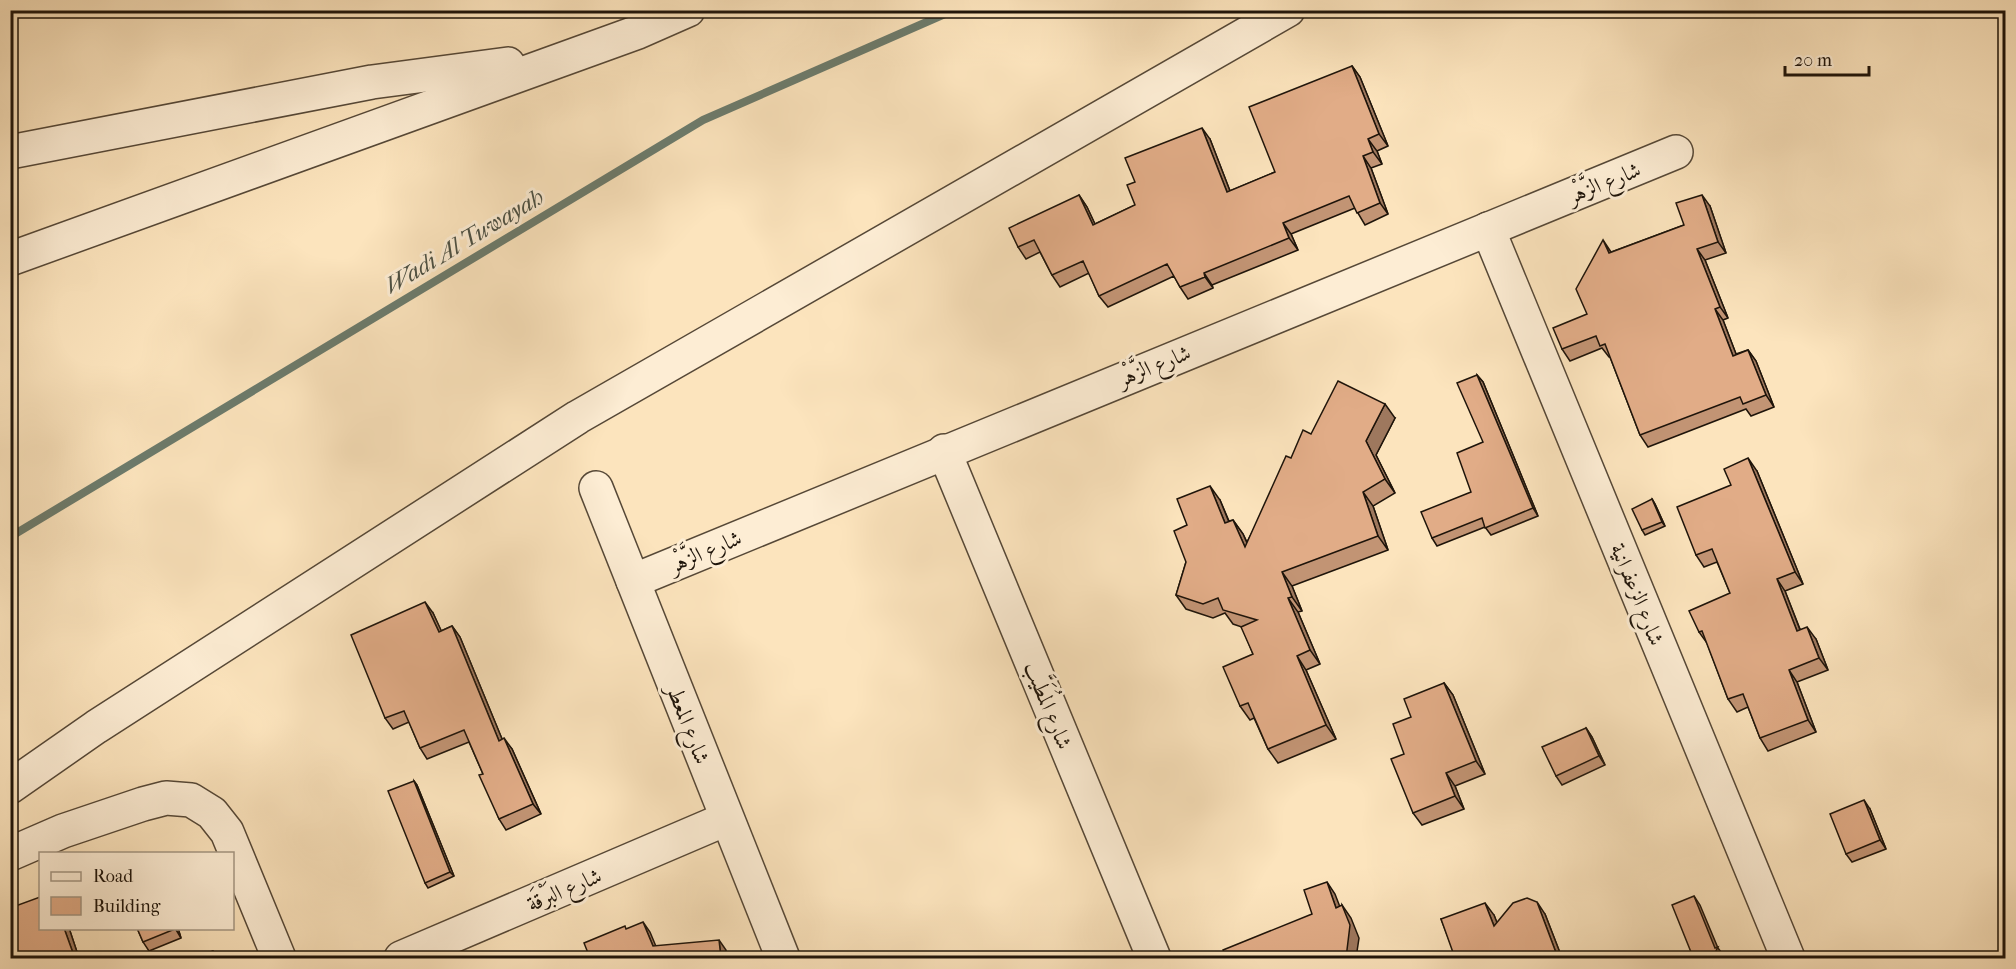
<svg xmlns="http://www.w3.org/2000/svg" width="2016" height="969" font-family="'IM FELL French Canon',Amiri,serif">
  <style>
    .lines { fill: none; stroke-linecap: round; stroke-linejoin: round }
    .stream { stroke: #6c7b6c; stroke-width: 8 }
    .minor-casing { stroke: #564837; stroke-width: 36 }
    .minor { stroke: #fdedd4; stroke-width: 33 }
    .wall { fill: #c29474; stroke: #1e140a; stroke-width: 1.5 }
    .shaded-wall { fill: #9e785e; stroke: #1e140a; stroke-width: 1.5 }
    .building { fill: #e1ac87; stroke: #1e140a; stroke-width: 1.5 }
    .labels { text-anchor: middle; stroke-width: 6; stroke-linejoin: round; paint-order: stroke }
    .street-label { font-size: 22px; fill: #1e140a; stroke: #fdedd4 }
    .water-label { font-size: 24px; font-style: italic; fill: #4c5043; stroke: #fdedd4 }
  </style>
  <rect width="100%" height="100%" fill="#fce4bd"/>
  <filter id="stains"><feTurbulence type="fractalNoise" baseFrequency=".00333" numOctaves="4"/><feColorMatrix values="0 0 0 0 .2 0 0 0 0 .09 0 0 0 0 .02 0 0 0 .5 -.17"/></filter>
  <radialGradient id="worn" r=".72"><stop offset=".6" stop-color="#630" stop-opacity="0"/><stop offset="1" stop-color="#630" stop-opacity=".3"/></radialGradient>
  <g class="lines">
    <path class="stream" d="M10,537L703,120L954,10"/>
    <defs>
      <g id="minor">
        <path d="M10,152L372,82L508,64"/>
        <path d="M1488,229L1788,958"/>
        <path d="M10,259L638,32L688,10"/>
        <path d="M944,451L1154,958"/>
        <path d="M596,488L783,958"/>
        <path d="M633,581L1676,152"/>
        <path d="M10,787L96,727L578,417L1288,10"/>
        <path d="M10,854L63,831L143,804L166,798L191,800L212,813L227,832L279,958"/>
        <path d="M401,958L726,819"/>
      </g>
    </defs>
    <use href="#minor" class="minor-casing"/>
    <use href="#minor" class="minor"/>
  </g>
  <g class="wall">
    <path d="M1352,66L1360,77L1388,146L1377,151L1382,164L1371,168L1388,214L1365,225L1355,208L1291,234L1298,250L1212,285L1213,288L1188,299L1180,287L1174,276L1108,307L1099,296L1089,273L1060,287L1052,275L1040,252L1026,259L1018,247L1079,195L1087,207L1095,224L1135,205V182L1210,139L1230,191L1275,172Z"/>
    <path d="M1710,206L1726,253L1705,260L1728,318L1723,320L1736,354L1748,350L1756,361L1774,407L1751,416L1746,409L1648,447L1640,435L1610,357H1609L1602,348L1570,361L1562,349L1587,314L1611,252L1684,225Z"/>
    <path d="M1477,375L1483,382L1538,516L1491,535L1485,527L1437,546L1432,538L1471,492L1483,442Z"/>
    <path d="M1395,418L1376,455L1395,493L1373,506L1388,550L1292,586L1302,611L1298,612L1320,664L1306,670L1336,739L1278,763L1268,749L1254,718L1250,720L1240,706L1253,654L1242,627L1233,624L1225,613L1213,618L1186,609L1176,595L1186,562L1187,525L1220,500L1229,521L1233,520L1243,534L1247,542L1291,458L1311,434Z"/>
    <path d="M1757,471L1803,584L1785,591L1800,629L1816,639L1828,670L1797,682L1816,732L1768,751L1760,738L1748,707L1737,712L1728,699L1707,643L1699,632L1730,593L1717,562L1704,567L1696,555L1731,485Z"/>
    <path d="M1652,499L1655,504L1665,526L1645,535L1642,530Z"/>
    <path d="M433,613L441,631L452,626L460,637L502,739L512,749L541,814L506,830L499,819L483,774L469,742L427,759L420,748L409,722L393,729L385,718Z"/>
    <path d="M1444,683L1453,695L1485,774L1455,786L1464,809L1422,825L1413,813L1411,717Z"/>
    <path d="M1586,728L1592,737L1605,765L1562,785L1556,776Z"/>
    <path d="M414,781L417,785L454,876L428,888L425,883Z"/>
    <path d="M1870,809L1886,849L1852,862L1846,854Z"/>
    <path d="M1545,914L1562,958H1456L1441,919L1494,915L1497,923Z"/>
    <path d="M69,928L79,958H10Z"/>
    <path d="M137,928H178L181,938L149,951L143,942Z"/>
  </g>
  <g class="shaded-wall">
    <path d="M1352,66L1360,77L1388,146L1379,134Z"/>
    <path d="M1202,128L1210,139L1235,204L1227,192Z"/>
    <path d="M1368,139L1377,151L1382,164L1373,152Z"/>
    <path d="M1363,156L1371,168L1388,214L1380,203Z"/>
    <path d="M1079,195L1087,207L1101,237L1093,225Z"/>
    <path d="M1702,195L1710,206L1726,253L1718,242Z"/>
    <path d="M1283,223L1291,234L1298,250L1289,238Z"/>
    <path d="M1603,240L1611,252L1617,264L1609,253Z"/>
    <path d="M1697,249L1705,260L1728,318L1720,307Z"/>
    <path d="M1204,273L1212,285L1213,288L1205,277Z"/>
    <path d="M1715,309L1723,320L1741,367L1733,356Z"/>
    <path d="M1748,350L1756,361L1774,407L1766,395Z"/>
    <path d="M1477,375L1483,382L1538,516L1533,508Z"/>
    <path d="M1385,404L1395,418L1376,455L1395,493L1385,479L1366,441Z"/>
    <path d="M1748,458L1757,471L1803,584L1795,572Z"/>
    <path d="M1210,486L1220,500L1235,537L1225,523Z"/>
    <path d="M1363,492L1373,506L1388,550L1378,536Z"/>
    <path d="M1652,499L1655,504L1665,526L1662,522Z"/>
    <path d="M1233,520L1243,534L1255,561L1245,547Z"/>
    <path d="M1282,572L1292,586L1302,611L1292,597Z"/>
    <path d="M1777,579L1785,591L1805,643L1797,631Z"/>
    <path d="M1288,598L1298,612L1320,664L1310,650Z"/>
    <path d="M425,602L433,613L447,643L439,632Z"/>
    <path d="M452,626L460,637L507,751L499,741Z"/>
    <path d="M1807,627L1816,639L1828,670L1819,658Z"/>
    <path d="M1297,656L1306,670L1336,739L1326,725Z"/>
    <path d="M1789,670L1797,682L1816,732L1808,720Z"/>
    <path d="M1444,683L1453,695L1485,774L1476,761Z"/>
    <path d="M1586,728L1592,737L1605,765L1599,756Z"/>
    <path d="M504,738L512,749L541,814L533,804Z"/>
    <path d="M1446,773L1455,786L1464,809L1455,796Z"/>
    <path d="M414,781L417,785L454,876L450,872Z"/>
    <path d="M1864,800L1870,809L1886,849L1880,840Z"/>
    <path d="M1327,882L1335,894L1345,920L1336,908Z"/>
    <path d="M1694,896L1700,905L1718,948L1724,956L1723,958H1712Z"/>
    <path d="M1537,902L1545,914L1562,958H1558Z"/>
    <path d="M1485,903L1494,915L1503,938L1494,926Z"/>
    <path d="M1342,905L1351,918L1359,938L1356,958H1346Z"/>
    <path d="M643,922L650,932L660,956L653,946Z"/>
    <path d="M64,928H69L79,958H77L73,953Z"/>
    <path d="M175,928H178L181,938Z"/>
    <path d="M719,940L726,950L727,958H721Z"/>
  </g>
  <g class="building">
    <path d="M1352,66L1379,134L1368,139L1373,152L1363,156L1380,203L1357,213L1349,196L1283,223L1289,238L1204,273L1205,277L1180,287L1167,264L1099,296L1083,261L1052,275L1034,240L1018,247L1009,228L1079,195L1093,225L1135,205L1127,185L1135,182L1125,158L1202,128L1227,192L1275,172L1249,107Z"/>
    <path d="M1702,195L1718,242L1697,249L1720,307L1715,309L1733,356L1748,350L1766,395L1743,404L1740,397L1640,435L1605,344L1600,346L1596,336L1562,349L1553,328L1587,314L1576,289L1603,240L1609,253L1684,225L1676,203Z"/>
    <path d="M1477,375L1533,508L1485,528L1482,518L1432,538L1421,512L1471,492L1457,453L1483,442L1457,383Z"/>
    <path d="M1338,381L1385,404L1366,441L1385,479L1363,492L1378,536L1282,572L1292,597L1288,598L1310,650L1297,656L1326,725L1268,749L1248,703L1240,706L1223,667L1253,654L1241,627L1257,620L1223,610L1218,598L1203,604L1176,595L1186,562L1174,531L1187,525L1177,499L1210,486L1225,523L1233,520L1245,547L1286,456L1291,458L1303,430L1311,434Z"/>
    <path d="M1748,458L1795,572L1777,579L1797,631L1807,627L1819,658L1789,670L1808,720L1760,738L1743,694L1728,699L1702,631L1699,632L1689,611L1730,593L1712,549L1696,555L1677,507L1731,485L1724,469Z"/>
    <path d="M1652,499L1662,522L1642,530L1632,509Z"/>
    <path d="M425,602L439,632L452,626L499,741L504,738L533,804L499,819L479,775L483,774L464,730L420,748L404,711L385,718L351,635Z"/>
    <path d="M1444,683L1476,761L1446,773L1455,796L1413,813L1391,759L1404,754L1393,724L1411,717L1404,699Z"/>
    <path d="M1586,728L1599,756L1556,776L1542,747Z"/>
    <path d="M414,781L450,872L425,883L388,791Z"/>
    <path d="M1864,800L1880,840L1846,854L1830,814Z"/>
    <path d="M1327,882L1336,908L1342,905L1350,925L1346,958H1226L1223,950L1312,914L1304,890Z"/>
    <path d="M1694,896L1715,948L1718,947L1712,958H1690L1702,954L1693,957L1672,905Z"/>
    <path d="M40,897V928H64L73,953L65,958H10V908Z"/>
    <path d="M1527,898L1537,902L1558,958H1468L1466,954L1455,958L1441,919L1485,903L1494,926L1513,903Z"/>
    <path d="M643,922L653,946L719,940L721,958H590L584,943L625,926L626,929Z"/>
    <path d="M137,928H175V929L143,942Z"/>
    <path d="M213,951L216,958H192Z"/>
  </g>
  <g class="labels">
    <g class="street-label">
      <text transform="translate(1604 182) rotate(-22)" y="8">شارع الزَّهْر</text>
      <text transform="translate(1154 365) rotate(-22)" y="8">شارع الزَّهْر</text>
      <text transform="translate(705 551) rotate(-23)" y="8">شارع الزَّهْر</text>
      <text transform="translate(1638 594) rotate(68)" y="8">شارع الزعفرانية</text>
      <text transform="translate(1049 705) rotate(68)" y="8">شارع المُطَيَّب</text>
      <text transform="translate(689 724) rotate(69)" y="8">شارع المعطر</text>
      <text transform="translate(564 889) rotate(-23)" y="8">شارع البَرْقَة</text>
    </g>
    <g class="water-label">
      <text transform="translate(464 241) rotate(-31)" y="8">Wadi Al Tuwayah</text>
    </g>
  </g>
  <rect width="2016" height="969" fill="none" stroke="#fce4bd" stroke-width="36"/>
  <rect x="12" y="12" width="1992" height="945" fill="none" stroke="#1e140a" stroke-width="3"/>
  <rect x="18" y="18" width="1980" height="933" fill="none" stroke="#1e140a" stroke-width="1.5"/>
  <rect x="39" y="852" width="195" height="78" fill="#fdedd4" stroke="#a49683" stroke-width="1.5"/>
  <rect x="51" y="872" width="30" height="9" fill="#fdedd4" stroke="#a49683" stroke-width="1.5"/>
  <text x="93" y="882" font-size="18" fill="#1e140a">Road</text>
  <rect x="51" y="897" width="30" height="18" fill="#e1ac87" stroke="#a49683" stroke-width="1.5"/>
  <text x="93" y="912" font-size="18" fill="#1e140a">Building</text>
  <path d="M1785 66v9h84v-9" fill="none" stroke="#1e140a" stroke-width="3"/>
  <text x="1794" y="66" font-size="18" fill="#1e140a" stroke="#fdedd4" stroke-width="4.5" paint-order="stroke">20 m</text>
  <rect width="100%" height="100%" filter="url(#stains)"/>
  <rect width="100%" height="100%" fill="url(#worn)"/>
</svg>
